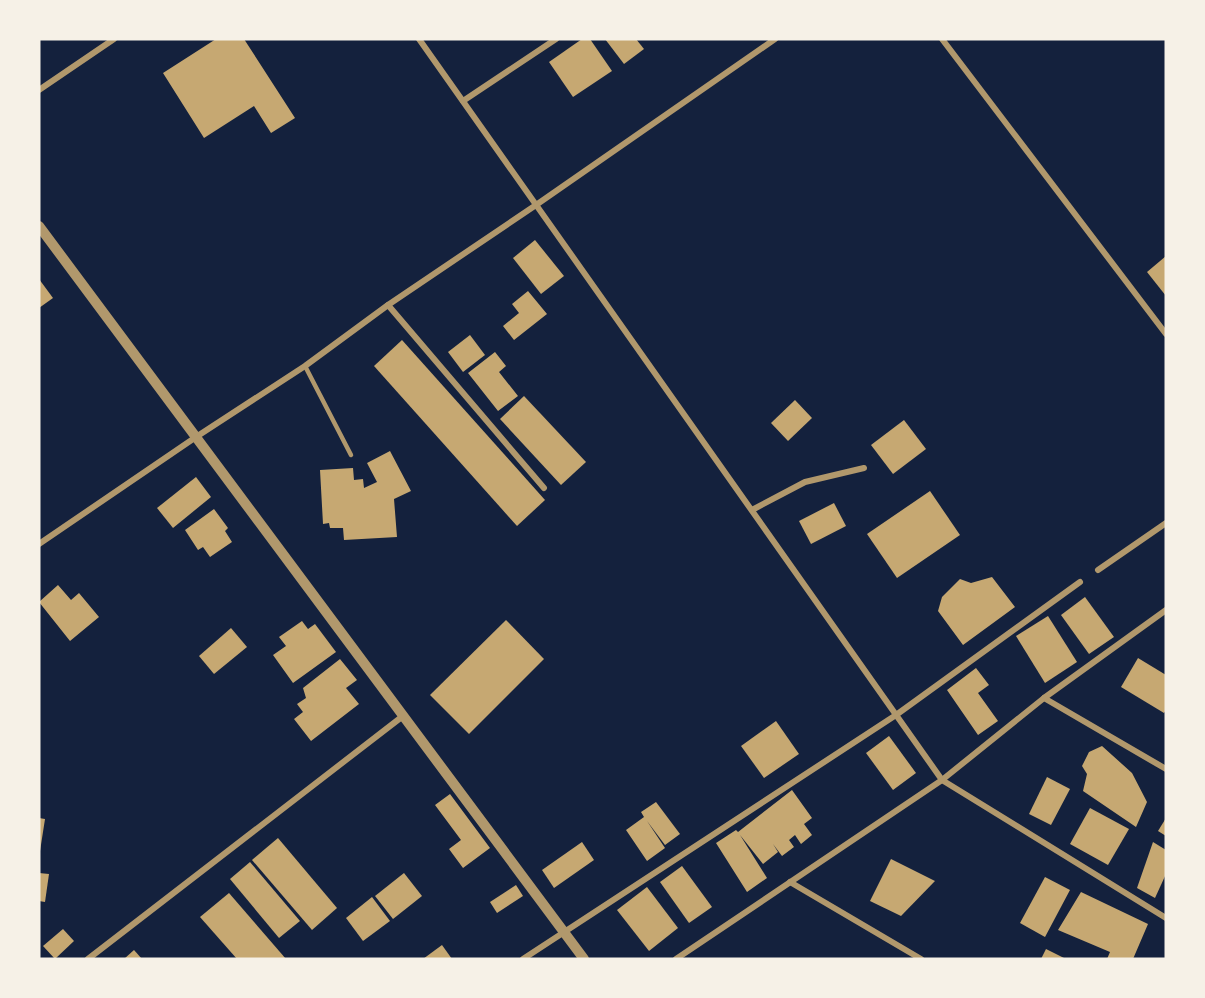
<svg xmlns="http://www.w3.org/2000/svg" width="1205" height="998" font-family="Figtree,sans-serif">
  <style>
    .building { fill: #c6a872 }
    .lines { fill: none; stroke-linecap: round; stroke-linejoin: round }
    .service { stroke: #b1986c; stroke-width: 4.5 }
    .minor { stroke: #b1986c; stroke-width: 6 }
    .tertiary { stroke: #b1986c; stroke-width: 10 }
  </style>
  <rect width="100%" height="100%" fill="#14213d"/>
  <g class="building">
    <path d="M216,39H244L295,118L271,133L254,106L204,138L163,73Z"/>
    <path d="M582,39H590L612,71L573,97L549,62Z"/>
    <path d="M605,39H636L644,49L624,64Z"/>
    <path d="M535,240L564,276L541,294L513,258Z"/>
    <path d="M1166,256V296L1147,272Z"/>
    <path d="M39,279L53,298L39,308Z"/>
    <path d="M528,291L547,314L514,340L503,326L519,313L512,304Z"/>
    <path d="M470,335L485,355L463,372L448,352Z"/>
    <path d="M402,340L545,500L517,526L374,366Z"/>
    <path d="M495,352L506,366L499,372L518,396L498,411L468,373Z"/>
    <path d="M524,396L586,462L561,485L500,419Z"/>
    <path d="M795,400L812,418L788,441L771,423Z"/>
    <path d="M904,420L926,449L893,474L871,445Z"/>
    <path d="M390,451L411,491L394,499L397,537L344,540L343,528H330L329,523L323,524L320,470L353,468L354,480L363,479L364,488L377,482L367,463Z"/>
    <path d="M196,477L211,497L173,528L157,508Z"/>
    <path d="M930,491L960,535L897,578L867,534Z"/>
    <path d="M834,503L846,526L811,544L799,521Z"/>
    <path d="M214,509L228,528L225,531L232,542L210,557L203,547L198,550L185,530Z"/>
    <path d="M992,577L1015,607L963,645L938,611L942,597L960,579L971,583Z"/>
    <path d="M58,585L71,600L79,593L99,617L70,641L39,602Z"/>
    <path d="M1085,597L1114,637L1089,654L1061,615Z"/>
    <path d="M1048,616L1077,662L1045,683L1016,636Z"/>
    <path d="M506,620L544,659L469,734L430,695Z"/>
    <path d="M302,621L308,629L315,624L336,652L293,683L273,655L286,646L279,637Z"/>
    <path d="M231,628L247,647L214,674L199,656Z"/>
    <path d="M1138,658L1166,675V710L1164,713L1121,687Z"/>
    <path d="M340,659L357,680L346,688L359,704L311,741L294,719L303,712L297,704L306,698L303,688Z"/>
    <path d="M976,668L989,685L978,693L998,721L978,735L947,690Z"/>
    <path d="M776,721L799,754L764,778L741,746Z"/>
    <path d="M889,736L916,773L893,790L866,753Z"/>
    <path d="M1102,746L1132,773L1147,802L1136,827L1083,791L1087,774L1082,766L1089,752Z"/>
    <path d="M1047,777L1070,789L1051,825L1029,814Z"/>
    <path d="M792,790L812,818L804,824L812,835L801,844L795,835L789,840L794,847L782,856L773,844L778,852L763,864L740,835L767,878L747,892L716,843L736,830L738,832Z"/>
    <path d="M450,794L490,848L463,868L449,849L461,840L435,805Z"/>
    <path d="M656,802L680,834L665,845L647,821L665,848L647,861L626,830L644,817L641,812Z"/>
    <path d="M1090,808L1129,829L1108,865L1070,844Z"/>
    <path d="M39,818L45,819L40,851H39Z"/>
    <path d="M1166,818V836L1158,831Z"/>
    <path d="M278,838L337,908L312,930L252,860Z"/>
    <path d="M582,842L594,860L554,888L542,870Z"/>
    <path d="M1153,842L1166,850V874L1155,898L1137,888Z"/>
    <path d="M891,859L935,881L901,916L870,901Z"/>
    <path d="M250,862L300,921L279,938L230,879Z"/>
    <path d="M682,866L712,907L689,923L660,882Z"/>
    <path d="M39,873L49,874L45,902L39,901Z"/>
    <path d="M404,873L422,896L393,919L375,896Z"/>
    <path d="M1045,877L1070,890L1045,937L1020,923Z"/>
    <path d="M516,885L523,896L497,913L490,902Z"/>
    <path d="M647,887L678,928L649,951L617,910Z"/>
    <path d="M1081,892L1148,924L1133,959H1107L1110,952L1058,930Z"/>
    <path d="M229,893L286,959H237L200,917Z"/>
    <path d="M372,897L390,921L363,941L346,918Z"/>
    <path d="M63,929L74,941L55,959L43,946Z"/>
    <path d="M442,945L452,959H423Z"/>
    <path d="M1046,949L1066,959H1041Z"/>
    <path d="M134,950L142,959H124Z"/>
  </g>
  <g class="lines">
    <path class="service" d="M305,366L351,455"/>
    <g class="minor">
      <path d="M419,39L942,780L1166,918"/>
      <path d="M942,39L1166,334"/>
      <path d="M39,90L114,39"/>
      <path d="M463,101L556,39"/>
      <path d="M388,305L544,488"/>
      <path d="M752,510L805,482L864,468"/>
      <path d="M39,544L196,437L305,366L388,305L536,205L775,39"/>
      <path d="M1098,570L1166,523"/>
      <path d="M1044,698L1166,769"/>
      <path d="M790,882L921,959"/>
      <path d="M88,959L403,716"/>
      <path d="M523,959L896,715L1080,582"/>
      <path d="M676,959L942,780L1044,698L1166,610"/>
    </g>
    <path class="tertiary" d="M39,226L584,959"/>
  </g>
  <rect width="1205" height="998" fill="none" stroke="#f6f1e7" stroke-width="81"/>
</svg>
